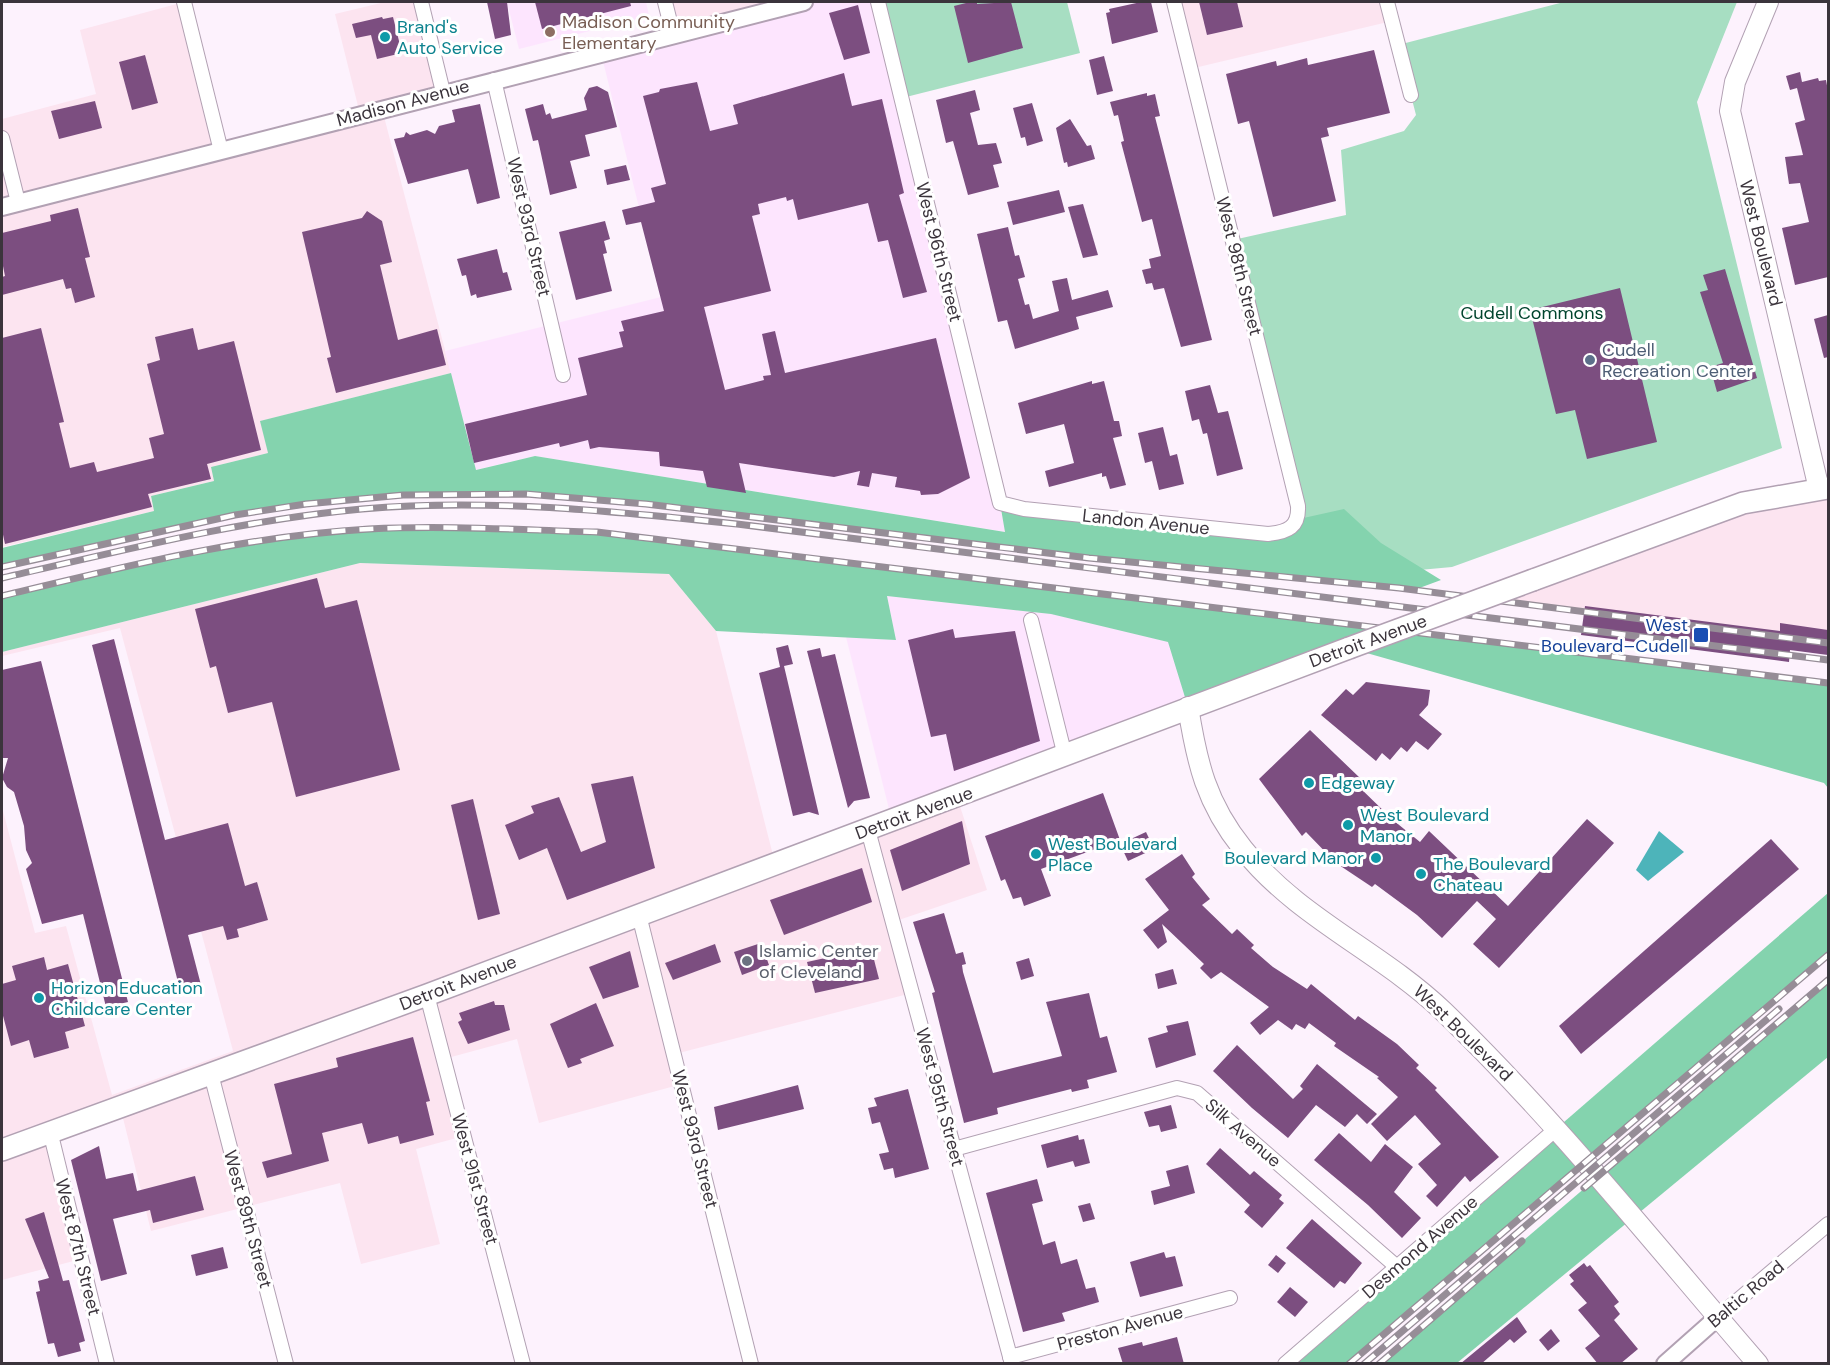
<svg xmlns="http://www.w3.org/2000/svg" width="1830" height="1365" font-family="'DM Sans',sans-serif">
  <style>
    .commercial { fill: #fce4f0 }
    .built { fill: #fde5fe }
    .green { fill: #a7dec2 }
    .forest { fill: #84d3ae }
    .water { fill: #4db4ba }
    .building { fill: #7c4e80 }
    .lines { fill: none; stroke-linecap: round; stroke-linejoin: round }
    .minor-casing { stroke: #b2a1b3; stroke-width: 16 }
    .tertiary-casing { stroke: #b2a1b3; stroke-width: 20 }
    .secondary-casing { stroke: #b2a1b3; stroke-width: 22 }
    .primary-casing { stroke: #b2a1b3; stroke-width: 24 }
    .minor { stroke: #fff; stroke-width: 14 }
    .tertiary { stroke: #fff; stroke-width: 16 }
    .secondary { stroke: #fff; stroke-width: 20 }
    .primary { stroke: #fff; stroke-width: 21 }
    .rail-casing { stroke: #968d97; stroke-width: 7 }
    .rail { stroke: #fff; stroke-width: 4.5; stroke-dasharray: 14; stroke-linecap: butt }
    .primary-bridge-casing { stroke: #b2a1b3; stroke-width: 24; stroke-linecap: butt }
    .primary-bridge { stroke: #fff; stroke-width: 21 }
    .education-dot { fill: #8d6e63; stroke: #fff; stroke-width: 2 }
    .culture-dot { fill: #0f9aa8; stroke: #fff; stroke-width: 2 }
    .service-dot { fill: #5c6f8a; stroke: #fff; stroke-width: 2 }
    .transit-dot { fill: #1a4fb4; stroke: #fff; stroke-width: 2 }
    .worship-dot { fill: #6b7280; stroke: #fff; stroke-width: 2 }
    .labels { text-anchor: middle; stroke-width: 6; stroke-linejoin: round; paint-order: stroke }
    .education-label { font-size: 18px; fill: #785e54; stroke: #fff; text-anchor: start }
    .culture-label { font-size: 18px; fill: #0d838f; stroke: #fff; text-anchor: start }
    .street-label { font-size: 18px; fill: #3b343c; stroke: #fff }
    .park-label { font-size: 18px; fill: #00442d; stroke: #fff }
    .service-label { font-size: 18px; fill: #4e5e75; stroke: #fff; text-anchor: start }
    .transit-label { font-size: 18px; fill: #164399; stroke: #fff; text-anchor: end }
    .worship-label { font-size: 18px; fill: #5b616d; stroke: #fff; text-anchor: start }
  </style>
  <rect width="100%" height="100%" fill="#fdf2fd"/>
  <g class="commercial">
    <path d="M184,2L221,151L360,114L335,14L385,2H421L443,92L382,109L451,373L261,421L268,453L211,467L214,481L151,496L154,511L2,547V119L96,94L80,30Z"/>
    <path d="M665,2H804L673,34Z"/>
    <path d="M1174,2H1387L1392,21L1190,69Z"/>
    <path d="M1828,488V644L1487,599L1580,562Z"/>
    <path d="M360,563L669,574L716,631L775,863L957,797L987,890L893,922L912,993L675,1054L682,1084L539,1123L517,1039L444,1059L464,1136L416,1149L440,1244L361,1264L340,1183L151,1231L120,1106L50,1131L81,1259L2,1280V807L35,933L66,926L112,1095L233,1051L120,628L2,656V652Z"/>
  </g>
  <g class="built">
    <path d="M507,2H646L649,16L519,49Z"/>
    <path d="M804,2H878L1006,532L535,456L475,470L445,351L661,297L601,53Z"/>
    <path d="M887,596L1052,614L1169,642L1188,707L892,821L846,637L896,640Z"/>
  </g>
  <g class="green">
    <path d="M878,2H1067L1080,53L902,98Z"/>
    <path d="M1564,2H1737L1697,102L1782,448L1452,567L1365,575L1299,519L1233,240L1346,215L1341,150L1404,131L1416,115L1398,45Z"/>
  </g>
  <g class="forest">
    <path d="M451,373L476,470L535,456L1005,532L1000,503L1268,534L1299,519L1344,509L1381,543L1441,580L1414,590C1257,571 1100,560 944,540C766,518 582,484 403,495C266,504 134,536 2,567V548L154,511L151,496L214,481L211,467L268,453L260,421Z"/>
    <path d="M433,528L597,532L1828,683V788L1824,783L1349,648L1188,707L1168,642L1051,614L887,596L896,640L716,631L669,574L360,563L2,652V596C147,561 283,532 433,528Z"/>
    <path d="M1828,893V955L1349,1363L1285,1364Z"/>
    <path d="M1828,980V1057L1457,1363L1379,1364Z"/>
  </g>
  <path class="water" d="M1659,831L1684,852L1648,881L1636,870Z"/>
  <g class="building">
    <path d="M487,2H507L511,35L495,39Z"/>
    <path d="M535,2H630L631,6L542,29Z"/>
    <path d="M970,2H977V4L1011,2L1023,48L968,63L954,6Z"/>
    <path d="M1141,2H1151L1158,32L1112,44L1106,13L1110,12L1109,9Z"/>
    <path d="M1199,2H1237L1243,27L1207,35Z"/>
    <path d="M858,5L870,53L844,60L829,13Z"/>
    <path d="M382,17L383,19L393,17L402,53L377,59L371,35L356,38L352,24Z"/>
    <path d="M1374,50L1390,113L1327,128L1329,136L1321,138L1336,201L1273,217L1249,121L1238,124L1226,74L1276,61L1277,66L1307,58L1308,65Z"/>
    <path d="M145,55L158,103L132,110L119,62Z"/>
    <path d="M1104,56L1113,91L1097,95L1089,60Z"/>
    <path d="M1800,72L1802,82L1818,78L1819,81L1826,80L1828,91V277L1795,285L1782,228L1809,222L1800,183L1789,184L1785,157L1803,155L1795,123L1805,120L1797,88L1790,90L1786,76Z"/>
    <path d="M844,73L852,106L882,99L904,193L899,195L927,292L903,298L888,240L878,242L868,203L798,220L793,199L787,201L786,197L758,204L760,214L752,216L771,291L704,307L725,390L764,380L763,376L771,375L762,334L775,331L785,373L936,338L970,478L938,494L921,495L920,491L895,487L897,477L872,473L869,487L857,485L860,471L834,477L739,463L746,493L707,487L703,471L660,466L659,452L599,447L590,449L588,440L560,447L559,443L474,463L465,424L587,395L578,358L623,347L619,332L624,331L621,321L664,311L641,222L626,225L622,210L655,202L651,188L666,184L643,96L659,92L660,89L697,82L710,131L738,124L733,105Z"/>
    <path d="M597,86L608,92L617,127L585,135L590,156L570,161L577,188L550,195L538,140L533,141L525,109L543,104L546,115L550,113L552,119L587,110L584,98L589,88Z"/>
    <path d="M975,90L980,110L970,113L978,145L996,143L1002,163L993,165L999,187L968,195L953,141L946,143L936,100Z"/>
    <path d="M1147,93V96L1155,94L1160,116L1155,117L1212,340L1181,347L1164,288L1154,290L1152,283L1146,284L1142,270L1151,268L1149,259L1161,256L1152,219L1142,222L1121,142L1124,141L1118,115L1114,116L1110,102Z"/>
    <path d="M95,101L102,128L59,139L51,111Z"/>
    <path d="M1032,103L1043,141L1027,146L1025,137L1021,138L1013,108Z"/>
    <path d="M480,104L500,198L477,204L468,169L408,184L394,139L404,137L406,132L410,135L427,130L435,134L439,126L455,122L452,110Z"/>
    <path d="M1070,119L1087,146L1091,145L1095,159L1068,167L1067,162L1064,163L1056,128Z"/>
    <path d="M626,165L630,180L607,185L604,170Z"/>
    <path d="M1059,190L1065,212L1013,225L1007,202Z"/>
    <path d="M1083,204L1098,255L1083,258L1068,207Z"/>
    <path d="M78,208L90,257L85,258L95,297L75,303L71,288L66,289L63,279L2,295V277L5,276L2,261V233L51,221L50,215Z"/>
    <path d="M367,211L382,221L392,262L380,265L398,340L437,329L446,365L336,393L327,358L331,357L302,232L362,218Z"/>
    <path d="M605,221L610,239L604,241L607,253L603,254L612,291L576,300L559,232Z"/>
    <path d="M1008,227L1015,256L1019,255L1025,277L1018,279L1025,305L1029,304L1033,319L1059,311L1052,281L1067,278L1072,300L1108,290L1113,307L1076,317L1079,329L1015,349L1007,320L998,322L977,234Z"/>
    <path d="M497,249L503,273L507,272L512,290L477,298L476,294L471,296L466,275L462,276L457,259Z"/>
    <path d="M1725,269L1757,378L1717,392L1710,367L1723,363L1700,292L1708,290L1703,275Z"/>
    <path d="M1620,288L1657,442L1587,459L1575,410L1556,414L1530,310Z"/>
    <path d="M1828,315V357L1824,358L1814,319Z"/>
    <path d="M41,328L64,422L59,423L70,468L94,462L97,472L154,458L149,438L164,434L147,364L160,360L155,337L193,328L198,350L234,341L261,450L207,464L211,479L148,494L152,507L5,544L2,530V338Z"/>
    <path d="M1092,381V384L1104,381L1114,421H1119L1122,436L1113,438L1126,485L1110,489L1106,476L1102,477V473L1049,487L1045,471L1074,463L1064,424L1026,434L1018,403Z"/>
    <path d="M1210,385L1218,413L1228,411L1243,469L1217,476L1207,433L1203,434L1199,419L1192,421L1185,391Z"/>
    <path d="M1163,427L1170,456L1177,454L1184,484L1159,490L1152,461L1145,463L1138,433Z"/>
    <path d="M317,578L325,608L357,600L400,770L296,797L272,702L228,713L216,666L210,668L195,609Z"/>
    <path d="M1585,606L1780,631V623L1828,630V655L1790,650L1789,662L1581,635Z"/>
    <path d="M953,629L955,638L1015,631L1040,741L954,771L946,734L931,737L908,640Z"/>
    <path d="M114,639L165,840L228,823L245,886L257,882L268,920L237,929L239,937L227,940L223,926L188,935L201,985L180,990L92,645Z"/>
    <path d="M788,645L793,664L784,666L819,815L809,812L793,816L759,673L780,667L776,648Z"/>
    <path d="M820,648L822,657L835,654L870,798L854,801L848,808L807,651Z"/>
    <path d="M41,661L128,1002L106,1007L83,914L42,924L26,869L32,863L26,850L24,826L14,792L7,787L2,778L8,758H2V670Z"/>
    <path d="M1366,682L1430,690L1428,705L1419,715L1442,734L1428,750L1416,741L1407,752L1401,747L1390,760L1382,753L1376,761L1321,715L1346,689L1353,695Z"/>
    <path d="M1310,730L1360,778L1355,783L1393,820L1420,842L1429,831L1508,906L1587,819L1614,843L1499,968L1473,944L1496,919L1477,901L1442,938L1417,915L1375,884L1372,887L1336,863L1306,832L1302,836L1259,779Z"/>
    <path d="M633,776L655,868L567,900L547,848L519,860L505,825L534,813L531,806L559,797L581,852L606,842L591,784Z"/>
    <path d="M1103,793L1120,840L1041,869L1051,896L1024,906L1021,897L1013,899L1005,879L1001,881L985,836Z"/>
    <path d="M473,799L500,914L478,920L451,805Z"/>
    <path d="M962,821L970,864L902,891L890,850Z"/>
    <path d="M1146,832L1154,849L1128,861L1120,844Z"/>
    <path d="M1771,839L1799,869L1581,1054L1559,1026Z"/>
    <path d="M1182,854L1195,874L1192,877L1210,899L1202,905L1232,934L1237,929L1254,945L1251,948L1273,967L1307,989L1311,984L1355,1020L1358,1016L1397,1044L1419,1065L1416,1068L1437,1088L1435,1090L1499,1157L1470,1182L1465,1176L1437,1207L1426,1196L1437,1185L1418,1164L1441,1144L1415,1115L1387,1141L1371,1124L1398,1097L1377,1078L1379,1077L1334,1046L1336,1043L1309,1023L1305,1029L1296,1024L1292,1030L1278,1020L1260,1035L1250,1023L1269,1007L1221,972L1211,979L1200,968L1204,964L1162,924L1167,942L1158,949L1143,930L1169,910L1145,879Z"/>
    <path d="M862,868L872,902L784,935L770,900Z"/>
    <path d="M944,913L956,954L963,952L966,964L962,965L963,972L993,1073L1062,1056L1046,1002L1089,993L1100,1038L1107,1036L1117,1072L1087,1080L1089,1088L1072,1092L1071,1089L997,1108L998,1114L964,1123L932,993L935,992L913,922Z"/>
    <path d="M761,943L769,965L742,975L734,952Z"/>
    <path d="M715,944L721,962L673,980L665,963Z"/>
    <path d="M871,948L879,979L815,993L807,962Z"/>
    <path d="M630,951L639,987L603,999L589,967Z"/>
    <path d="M44,957L47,970L68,964L85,1026L65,1032L69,1048L34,1058L29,1040L11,1046L2,1012V984L16,980L12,966Z"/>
    <path d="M1029,958L1034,976L1021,980L1016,962Z"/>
    <path d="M1173,969L1177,984L1158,989L1155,974Z"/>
    <path d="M494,1001L495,1005H504L510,1030L468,1044L458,1022L462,1020L459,1013Z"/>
    <path d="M596,1003L614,1046L580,1059L582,1063L568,1068L550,1024Z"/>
    <path d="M1188,1021L1196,1055L1156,1068L1148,1038L1168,1032L1166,1026Z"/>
    <path d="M413,1037L430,1101L426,1102L434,1135L400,1144L398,1136L368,1144L362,1123L322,1133L329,1161L267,1178L262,1162L292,1154L274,1084L338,1067L336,1058Z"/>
    <path d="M1237,1045L1293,1099L1303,1089L1300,1086L1317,1064L1377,1114L1367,1124L1357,1114L1345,1127L1316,1105L1288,1138L1252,1108L1213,1071Z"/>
    <path d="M798,1085L804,1109L718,1130L714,1107Z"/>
    <path d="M908,1089L929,1169L895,1178L893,1168L884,1170L879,1154L889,1152L880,1122L872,1124L868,1108L877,1106L874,1098Z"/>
    <path d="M1171,1105L1177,1128L1161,1132L1159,1125L1149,1127L1144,1112Z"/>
    <path d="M1339,1133L1371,1162L1385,1144L1413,1167L1394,1192L1421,1218L1402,1238L1368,1205L1314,1160Z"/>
    <path d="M1078,1135L1079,1140L1084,1139L1090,1163L1075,1167L1073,1161L1047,1168L1041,1145Z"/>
    <path d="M99,1146L106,1179L133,1173L137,1191L195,1176L204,1210L153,1223L150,1210L113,1219L127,1274L101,1281L71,1160Z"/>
    <path d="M1220,1148L1250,1175L1254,1171L1282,1195L1279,1199L1284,1203L1262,1228L1244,1212L1250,1205L1206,1164Z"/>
    <path d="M1188,1165L1195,1193L1154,1205L1151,1191L1170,1186L1166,1171Z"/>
    <path d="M1037,1179L1043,1201L1032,1204L1043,1245L1055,1241L1061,1264L1077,1259L1086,1289L1095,1287L1099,1302L1062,1313L1065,1321L1023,1332L986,1193Z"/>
    <path d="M1090,1203L1095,1219L1083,1222L1078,1206Z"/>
    <path d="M44,1212L63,1281L69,1280L85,1341L79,1343L81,1351L58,1357L54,1343L48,1344L36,1292L40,1291L38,1281L49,1278L25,1219Z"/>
    <path d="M1312,1219L1362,1263L1345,1284L1340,1281L1334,1288L1286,1248Z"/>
    <path d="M223,1247L228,1268L196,1276L191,1255Z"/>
    <path d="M1164,1252L1166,1258L1175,1256L1183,1286L1140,1297L1130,1262Z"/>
    <path d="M1276,1255L1286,1263L1278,1273L1268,1265Z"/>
    <path d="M1584,1263L1587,1267L1590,1265L1619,1302L1614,1306L1620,1314L1614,1320L1638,1349L1620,1364H1598L1585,1348L1600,1336L1578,1310L1587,1303L1570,1284L1574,1281L1569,1275Z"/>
    <path d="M1290,1287L1308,1302L1295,1317L1277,1302Z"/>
    <path d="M1517,1317L1527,1332L1514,1343L1510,1339L1481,1364H1460Z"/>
    <path d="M1551,1329L1560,1341L1548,1351L1539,1340Z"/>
    <path d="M1177,1337L1184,1364H1123L1118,1348L1142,1342L1143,1346Z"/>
  </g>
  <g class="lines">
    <defs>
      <g id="minor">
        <path d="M184,2L221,151"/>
        <path d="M421,2L443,92"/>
        <path d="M665,2L673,34"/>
        <path d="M878,2L1000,503L1024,509L1268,534C1288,532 1299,527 1298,506L1174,2"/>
        <path d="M1387,2L1411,95"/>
        <path d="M494,80L563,375"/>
        <path d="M2,138L18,202"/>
        <path d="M1031,620L1065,756"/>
        <path d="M868,830L1012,1364"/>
        <path d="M639,915L751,1364"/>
        <path d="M427,995L523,1364"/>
        <path d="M211,1074L286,1364"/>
        <path d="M50,1131L107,1364"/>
        <path d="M954,1149L1177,1088L1197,1093L1397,1267"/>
        <path d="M1718,1317L1828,1224"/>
        <path d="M1010,1357L1230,1298"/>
        <path d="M1285,1364L1555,1130"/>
      </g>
      <g id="tertiary">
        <path d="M2,207L804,2"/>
        <path d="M1665,1364L1718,1317"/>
      </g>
      <g id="secondary">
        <path d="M1768,2L1735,82L1730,111L1819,489"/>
        <path d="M1188,707C1197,763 1206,803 1243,849C1298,918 1380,951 1443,1011C1556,1120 1655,1245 1758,1364"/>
      </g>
      <g id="primary">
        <path d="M1533,580L1743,503L1828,488"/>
        <path d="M2,1150L427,995L1349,648"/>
      </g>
    </defs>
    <use href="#minor" class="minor-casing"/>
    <use href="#tertiary" class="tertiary-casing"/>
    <use href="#secondary" class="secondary-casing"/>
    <use href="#primary" class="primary-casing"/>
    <use href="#minor" class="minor"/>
    <use href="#tertiary" class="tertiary"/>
    <use href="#secondary" class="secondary"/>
    <use href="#primary" class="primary"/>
    <defs>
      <g id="rail">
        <path d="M2,567L235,515L306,504L403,495L526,494L646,504L1089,558L1399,588L1828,643"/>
        <path d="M2,578C121,551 240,520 362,509C487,498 612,511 737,524L1828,660"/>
        <path d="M2,596C122,567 245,536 369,529C445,525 521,530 597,532L1828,683"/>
        <path d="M1584,1188L1828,980"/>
        <path d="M1349,1364L1828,955"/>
        <path d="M1364,1364L1779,1009"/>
        <path d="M1379,1364L1522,1241"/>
      </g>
    </defs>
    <use href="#rail" class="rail-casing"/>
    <use href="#rail" class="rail"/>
    <defs>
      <path id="primary-bridge" d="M1349,648L1533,580"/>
    </defs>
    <use href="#primary-bridge" class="primary-bridge-casing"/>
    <use href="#primary-bridge" class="primary-bridge"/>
  </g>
  <circle class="education-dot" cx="550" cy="32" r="6"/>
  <g class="culture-dot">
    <circle cx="385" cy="37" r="6"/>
    <circle cx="1309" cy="783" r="6"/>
    <circle cx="1348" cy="825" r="6"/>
    <circle cx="1036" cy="854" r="6"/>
    <circle cx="1376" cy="858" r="6"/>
    <circle cx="1421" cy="874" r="6"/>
    <circle cx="39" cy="998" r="6"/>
  </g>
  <circle class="service-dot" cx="1590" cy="360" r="6"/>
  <rect class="transit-dot" x="1693" y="627" width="16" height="16" rx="3"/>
  <circle class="worship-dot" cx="747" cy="961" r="6"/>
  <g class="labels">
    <g class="education-label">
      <text x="562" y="28">Madison Community<tspan x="562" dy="21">Elementary</tspan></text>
    </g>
    <g class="culture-label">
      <text x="397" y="33">Brand's<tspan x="397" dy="21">Auto Service</tspan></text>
      <text x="1321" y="789">Edgeway</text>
      <text x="1360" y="821">West Boulevard<tspan x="1360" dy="21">Manor</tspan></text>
      <text x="1048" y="850">West Boulevard<tspan x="1048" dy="21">Place</tspan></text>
      <text x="1364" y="864" text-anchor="end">Boulevard Manor</text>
      <text x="1433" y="870">The Boulevard<tspan x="1433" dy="21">Chateau</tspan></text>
      <text x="51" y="994">Horizon Education<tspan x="51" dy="21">Childcare Center</tspan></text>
    </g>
    <g class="street-label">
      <text transform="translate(403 103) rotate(-15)" y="6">Madison Avenue</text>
      <text transform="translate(529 227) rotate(77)" y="6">West 93rd Street</text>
      <text transform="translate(1761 243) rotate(76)" y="6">West Boulevard</text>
      <text transform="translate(939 252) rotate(76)" y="6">West 96th Street</text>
      <text transform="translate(1239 266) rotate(76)" y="6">West 98th Street</text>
      <text transform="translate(1146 522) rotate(6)" y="6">Landon Avenue</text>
      <text transform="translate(1368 641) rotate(-20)" y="6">Detroit Avenue</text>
      <text transform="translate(914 813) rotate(-20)" y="6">Detroit Avenue</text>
      <text transform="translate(458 983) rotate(-21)" y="6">Detroit Avenue</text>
      <text transform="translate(1463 1033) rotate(44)" y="6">West Boulevard</text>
      <text transform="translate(940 1097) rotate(75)" y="6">West 95th Street</text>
      <text transform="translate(1243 1133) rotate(41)" y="6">Silk Avenue</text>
      <text transform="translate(695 1139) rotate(76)" y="6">West 93rd Street</text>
      <text transform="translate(475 1179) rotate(75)" y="6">West 91st Street</text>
      <text transform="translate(248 1219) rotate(75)" y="6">West 89th Street</text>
      <text transform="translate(78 1247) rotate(76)" y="6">West 87th Street</text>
      <text transform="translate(1420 1247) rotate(-41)" y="6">Desmond Avenue</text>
      <text transform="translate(1746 1294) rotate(-40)" y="6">Baltic Road</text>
      <text transform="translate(1120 1328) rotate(-15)" y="6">Preston Avenue</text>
    </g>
    <g class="park-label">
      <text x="1532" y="319">Cudell Commons</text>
    </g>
    <g class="service-label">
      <text x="1602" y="356">Cudell<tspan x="1602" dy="21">Recreation Center</tspan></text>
    </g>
    <g class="transit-label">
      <text x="1688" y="631">West<tspan x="1688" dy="21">Boulevard–Cudell</tspan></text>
    </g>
    <g class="worship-label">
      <text x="759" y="957">Islamic Center<tspan x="759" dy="21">of Cleveland</tspan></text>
    </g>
  </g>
  <rect width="1830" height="1365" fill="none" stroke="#3b343c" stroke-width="6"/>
</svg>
